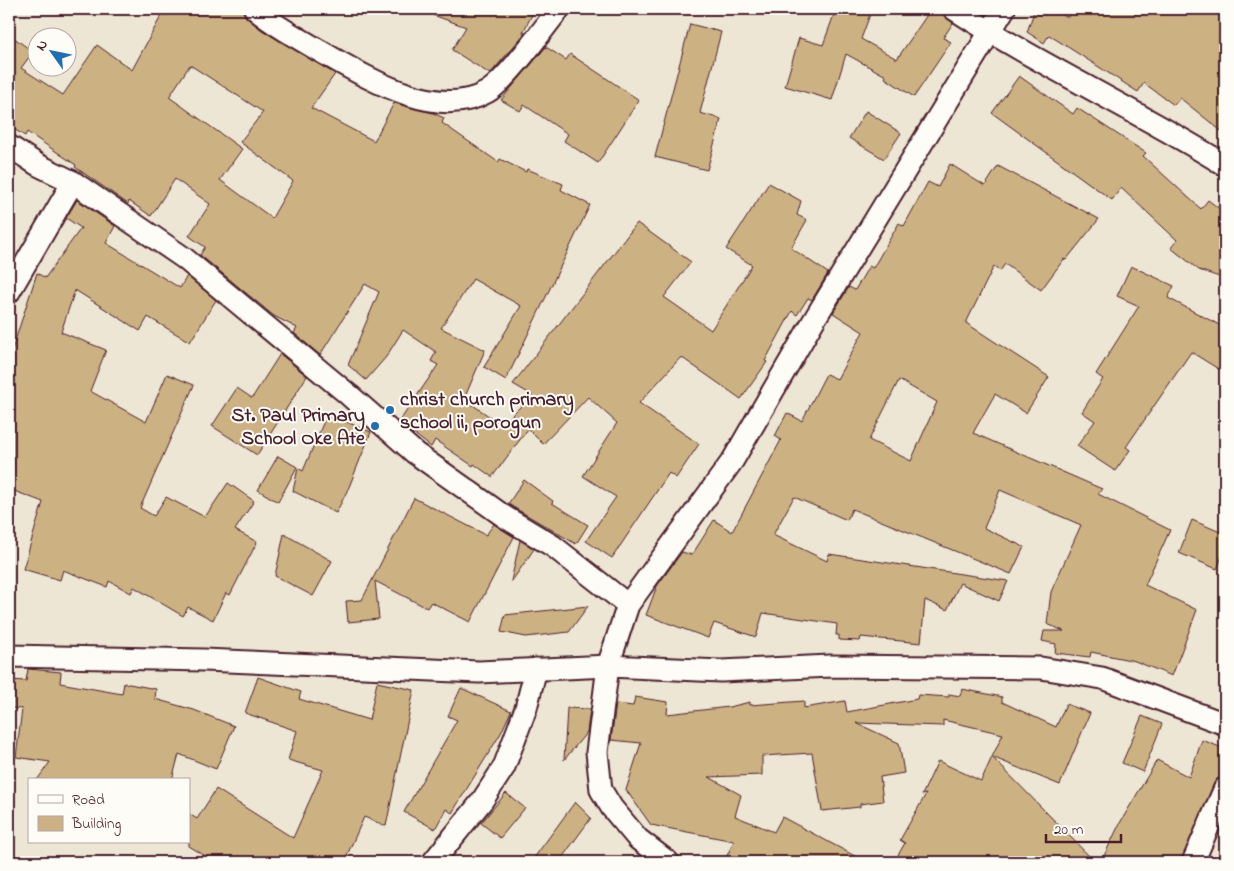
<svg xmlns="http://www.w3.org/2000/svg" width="1234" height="871" font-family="'Indie Flower',sans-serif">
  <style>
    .building { fill: #ccb283; stroke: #4a1f2b; fill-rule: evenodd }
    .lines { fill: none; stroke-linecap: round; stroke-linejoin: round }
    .minor-casing { stroke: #4a1f2b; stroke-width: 25 }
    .minor { stroke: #fdfcf7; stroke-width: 21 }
    .poi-dot { fill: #1f6fb2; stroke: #fdfcf7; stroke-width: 2 }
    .labels { text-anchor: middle; stroke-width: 4; stroke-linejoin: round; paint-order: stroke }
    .poi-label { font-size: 20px; font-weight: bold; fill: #4a1f2b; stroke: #fdfcf7; text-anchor: start }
  </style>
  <rect width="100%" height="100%" fill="#eee6d4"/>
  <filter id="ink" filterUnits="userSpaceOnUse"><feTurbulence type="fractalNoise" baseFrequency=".02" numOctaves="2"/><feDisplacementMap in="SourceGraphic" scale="10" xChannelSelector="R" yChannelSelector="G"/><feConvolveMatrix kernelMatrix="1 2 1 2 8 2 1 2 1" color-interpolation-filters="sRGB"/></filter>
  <g filter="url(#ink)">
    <g class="building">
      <path d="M165,9H243L247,18L262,30L335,74L311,108L374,141L394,103L433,113L444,118L442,123L498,162L500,159L526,172L527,169L563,184L561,190L590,205L506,380L484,367L521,306L473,279L441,328L485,350L464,399L502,425L532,395L513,384L637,223L691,262L664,297L711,330L752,265L726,249L769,183L801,201L797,215L807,220L791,248L828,273L812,300L808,298L797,315L792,311L765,361L767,362L741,399L681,357L639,403L699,444L676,478L669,473L612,558L586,541L616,497L583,476L617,423L588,397L543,444L528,429L492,477L474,464L473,466L435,440L431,447L399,422L438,365L431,361L436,352L403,330L386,357L366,380L348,365L379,292L365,284L320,355L294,333L297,328L274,316L200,255L205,247L189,236L210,204L175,179L151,216L129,201L128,204L75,167L76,165L27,132L25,136L9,126V34L33,52L21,68L63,95L97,45L132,70ZM190,65L263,112L240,142L293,181L272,218L220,180L242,149L169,97Z"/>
      <path d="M422,9H535L523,32L525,33L490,74L452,50L466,27L422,11Z"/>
      <path d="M836,9H872L861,39L897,59L931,9H942L943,15L953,23L943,38L951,42L914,97L885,78L886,76L846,54L832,100L785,86L799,38L823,45Z"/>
      <path d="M1035,9H1044L1068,17L1073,9H1225V134L1180,98L1174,105L1144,83L1138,92L1049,35L1044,43L1027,32Z"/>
      <path d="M690,24L721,32L700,113L721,119L707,170L655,157Z"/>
      <path d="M546,47L566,60L570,54L639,100L598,163L564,141L568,134L524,105L520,111L501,100Z"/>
      <path d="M1019,76L1073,114L1077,108L1146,153L1143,156L1201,209L1208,200L1225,213V279L1199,270L1171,248L1177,240L1121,188L1112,200L992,113Z"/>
      <path d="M866,111L901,133L884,159L849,138Z"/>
      <path d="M950,164L985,186L998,166L1099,219L1066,260L1064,259L1041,290L1005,264L1000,271L994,266L966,323L1049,377L1026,413L995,394L973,433L1102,489L1098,494L1170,530L1145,585L1197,610L1172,676L1135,661L1091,652L1090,657L1055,653L1056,644L1042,641L1044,631H1064L1047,624L1051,592L1081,525L1000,490L984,528L1024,547L1011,574L852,509L847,520L794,497L773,535L827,561L829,554L1008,581L999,601L960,583L947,610L925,600L921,643L861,637L860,641L839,640V635H836L837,624L763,613L756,637L714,623L708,638L646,615L657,586L682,552L692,555L714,520L732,532L781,440L775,436L787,413L802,421L826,374L837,379L863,332L833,313L849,287L855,290L869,266L873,268L899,223L904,226L928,182L938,187ZM899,380L937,402L911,461L869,440Z"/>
      <path d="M77,200L115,226L106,243L180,288L187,276L216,300L190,342L148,317L140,331L75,290L61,332L106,350L90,391L146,422L167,374L194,385L140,508L154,516L166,497L205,517L228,483L254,501L235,530L257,542L230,595L226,593L213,620L188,607L183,616L134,587L131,593L109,581L107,587L63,570L60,580L23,569L43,502L9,489V359L37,273L45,278L81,228L66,218Z"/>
      <path d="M1131,266L1174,286L1168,298L1225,328V373L1191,352L1126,447L1130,450L1115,471L1077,446L1095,421L1082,412L1103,379L1096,374L1139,306L1117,296Z"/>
      <path d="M280,354L307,376L257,455L212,426L237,388L252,398Z"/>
      <path d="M327,414L371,432L349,487L336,513L293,491L298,468L303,471Z"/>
      <path d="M278,456L297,467L278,502L258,490Z"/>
      <path d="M524,480L553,501L552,503L588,525L576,544L508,504Z"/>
      <path d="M414,498L486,535L494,524L514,537L470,622L431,602L427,608L375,581L379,619L348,622L346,601L362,600Z"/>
      <path d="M1192,520L1225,534V549L1217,569L1179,553Z"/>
      <path d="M284,534L332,561L313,596L275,576Z"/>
      <path d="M520,540L534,549L512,581H511Z"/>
      <path d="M588,606L569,632L526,637L501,632L505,615Z"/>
      <path d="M28,669L61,672L60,683L122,694L124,683L156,689L155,699L194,710L234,726L216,769L179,754L172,780H37L50,762L16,757L22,709L9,708V680L26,681Z"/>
      <path d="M258,677L301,692L299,699L369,720L377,682L414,690L386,826L364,817L344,862H215L189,846V814L197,819L216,789L293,838L323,770L288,760L297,731L245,713Z"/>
      <path d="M461,688L511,711L501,733L452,813L446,809L435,829L404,812L457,720L448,716Z"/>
      <path d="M962,689L1002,697V702L1056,727L1066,704L1090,713L1060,785L992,757L1003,734L943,720V726L856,723L899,743L904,773L880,777L883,801L860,804V807L822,811L812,753L762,756V775L709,777L741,795L735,816L774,832L782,817L866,862H724L734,841L651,825L626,790L641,743L611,740L616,704L633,706L635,697L668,702L667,714L729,707L750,702V705L804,701V708L845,701L847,712L917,699L918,695L949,697V694L960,696Z"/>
      <path d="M567,708L590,709L587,732L564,760Z"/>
      <path d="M1142,716L1162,724L1143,772L1122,763Z"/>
      <path d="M1202,740L1225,749V776L1218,778L1214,783L1181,862H1101L1120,823L1157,760L1189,777Z"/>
      <path d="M992,757L1095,862H894L905,843L900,840L926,794L922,795L938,761L981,781Z"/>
      <path d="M506,793L525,808L500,838L481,823Z"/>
      <path d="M575,802L591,818L559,862H531Z"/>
    </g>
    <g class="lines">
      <defs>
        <g id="minor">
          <path d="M255,9C273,25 297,37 318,50C363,75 435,122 487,92C507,80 543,29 559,9"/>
          <path d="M954,9C1041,66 1137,110 1225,165"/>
          <path d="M9,146L38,165L73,182L184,258L349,395L415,453L505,517L553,546L628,605"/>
          <path d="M9,292L73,182"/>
          <path d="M9,656L204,660L479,672L608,666L721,671L830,666L1041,668L1102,678L1225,724"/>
          <path d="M433,862L482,801L504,767L526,708L536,669"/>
          <path d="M668,862L638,839L612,808L601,790L597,752L608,666L628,605L733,460L814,320L1004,9"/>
          <path d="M1193,862L1225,788"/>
        </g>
      </defs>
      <use href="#minor" class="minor-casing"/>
      <use href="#minor" class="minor"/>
    </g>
  </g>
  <g class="poi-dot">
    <circle cx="390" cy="410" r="5"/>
    <circle cx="375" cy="426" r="5"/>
  </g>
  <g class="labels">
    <g class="poi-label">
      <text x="400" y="405">christ church primary<tspan x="400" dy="23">school ii, porogun</tspan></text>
      <text x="365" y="421" text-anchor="end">St. Paul Primary<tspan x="365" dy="23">School Oke Ate</tspan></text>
    </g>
  </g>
  <rect width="1234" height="871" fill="none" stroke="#fdfcf7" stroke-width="30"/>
  <rect x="15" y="15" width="1204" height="841" fill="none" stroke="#4a1f2b" stroke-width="2" filter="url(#ink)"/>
  <rect x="28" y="778" width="162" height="65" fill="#fdfcf7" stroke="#b5a4a5"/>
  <rect x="38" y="795" width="25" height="8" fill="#fdfcf7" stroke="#b5a4a5"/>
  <text x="72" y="804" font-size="15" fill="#4a1f2b">Road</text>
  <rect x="38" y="816" width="25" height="15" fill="#ccb283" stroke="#b5a4a5"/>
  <text x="72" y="828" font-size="15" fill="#4a1f2b">Building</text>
  <g transform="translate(52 52) rotate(303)"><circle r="24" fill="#fdfcf7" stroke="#b5a4a5"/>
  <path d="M0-4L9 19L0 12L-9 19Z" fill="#1f6fb2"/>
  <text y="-8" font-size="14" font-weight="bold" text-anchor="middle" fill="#4a1f2b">N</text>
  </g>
  <path d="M1046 834v8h75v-8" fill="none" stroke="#4a1f2b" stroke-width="2.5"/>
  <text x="1054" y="834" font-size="15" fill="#4a1f2b" stroke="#fdfcf7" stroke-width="4" paint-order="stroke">20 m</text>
</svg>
